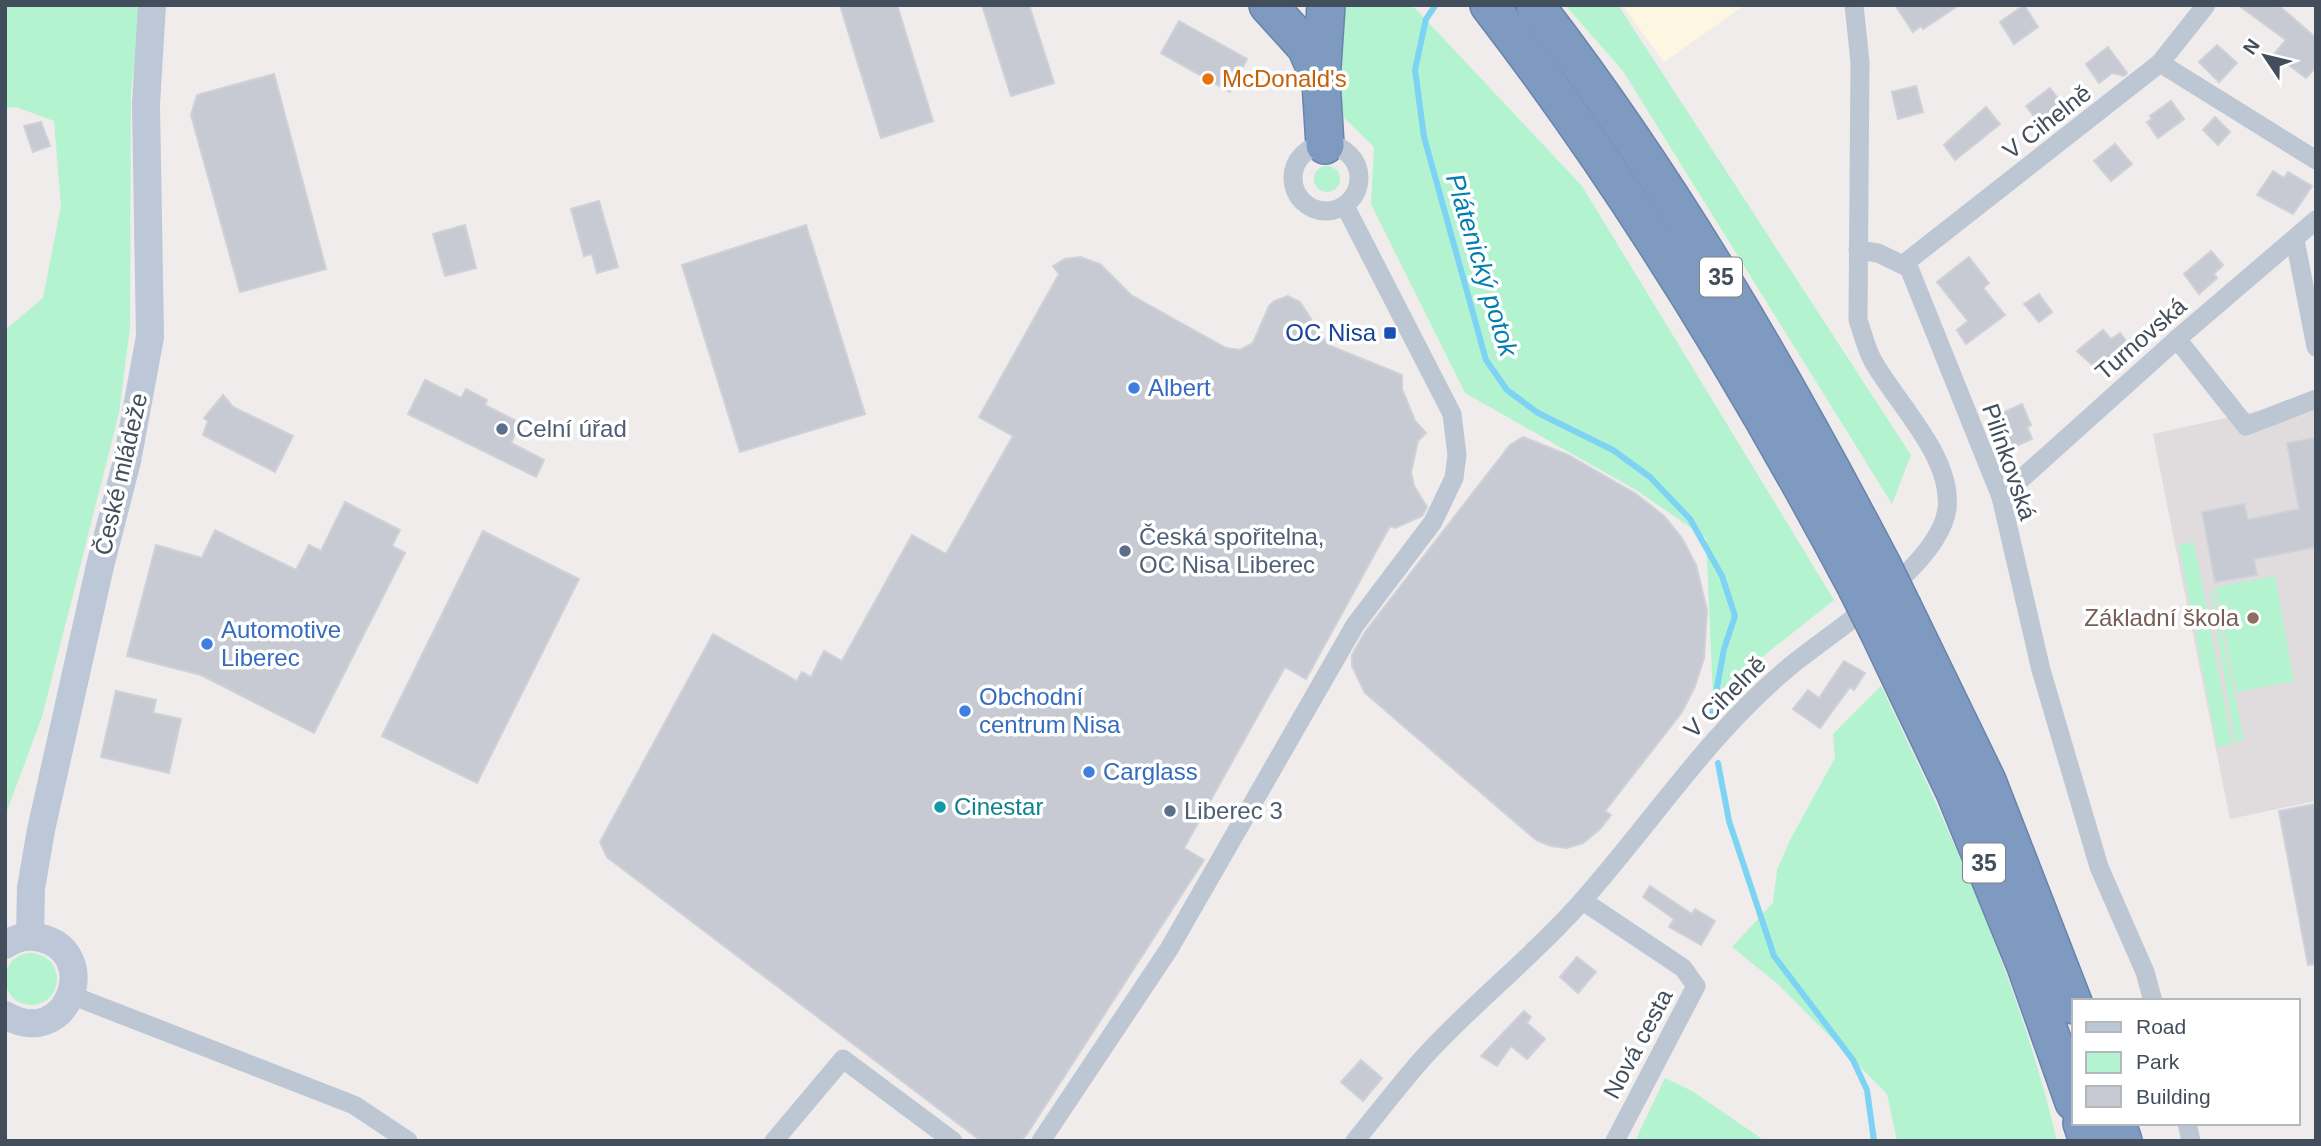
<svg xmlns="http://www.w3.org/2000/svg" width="2321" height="1146" font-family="Arial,sans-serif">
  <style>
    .commercial { fill: #fdf7e1 }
    .education { fill: #e0dcdd }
    .green { fill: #b4f3d0 }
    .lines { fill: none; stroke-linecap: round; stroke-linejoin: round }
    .stream { stroke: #7cd3f4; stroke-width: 6 }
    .building { fill: #c7cad2; stroke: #cfd1d8; stroke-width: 2 }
    .highway-casing { stroke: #6984ac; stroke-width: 40 }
    .street { stroke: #bdc7d3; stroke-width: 19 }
    .secondary { stroke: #bcc7d8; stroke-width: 28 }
    .highway { stroke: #7e9ac1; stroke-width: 37 }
    .highway-bridge-casing { stroke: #6984ac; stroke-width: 40; stroke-linecap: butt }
    .highway-bridge { stroke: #7e9ac1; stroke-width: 37 }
    .food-dot { fill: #e8710a; stroke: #fff; stroke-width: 2.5 }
    .transit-dot { fill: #1a4fb4; stroke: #fff; stroke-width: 2.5 }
    .shop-dot { fill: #3f7fe0; stroke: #fff; stroke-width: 2.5 }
    .service-dot { fill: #5c6f8a; stroke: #fff; stroke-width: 2.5 }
    .education-dot { fill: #8d6e63; stroke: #fff; stroke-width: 2.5 }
    .culture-dot { fill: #0f9aa8; stroke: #fff; stroke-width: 2.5 }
    .labels { text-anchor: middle; stroke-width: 7; stroke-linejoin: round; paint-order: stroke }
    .shield { fill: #fff; stroke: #7b838c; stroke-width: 2 }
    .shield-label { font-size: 23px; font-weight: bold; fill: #424e5b }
    .food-label { font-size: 24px; fill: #c56008; stroke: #fff; text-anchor: start }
    .street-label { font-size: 24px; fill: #424e5b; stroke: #fff }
    .transit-label { font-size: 24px; fill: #164399; stroke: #fff; text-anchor: end }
    .shop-label { font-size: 24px; fill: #366cbe; stroke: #fff; text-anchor: start }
    .service-label { font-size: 24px; fill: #4e5e75; stroke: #fff; text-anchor: start }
    .education-label { font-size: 24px; fill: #785e54; stroke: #fff; text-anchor: end }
    .culture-label { font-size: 24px; fill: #0d838f; stroke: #fff; text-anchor: start }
    .water-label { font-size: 26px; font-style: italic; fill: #007fb0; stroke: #fff }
  </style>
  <rect width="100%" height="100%" fill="#efeceb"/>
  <path class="commercial" d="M1622,5H1745L1664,62Z"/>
  <path class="education" d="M2316,398V801L2230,819L2153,434Z"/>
  <g class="green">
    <path d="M5,5H137L140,20L131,92L130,328L119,413L42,717L5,816V330L43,298L61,206L54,121L16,107L5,108Z"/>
    <path d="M1343,5H1412L1582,186L1834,600L1713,696L1706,538L1636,490L1465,393L1371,204L1374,147L1340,114Z"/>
    <path d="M1565,5H1618L1911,455L1892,504L1623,71Z"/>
    <circle cx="1327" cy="179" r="13"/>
    <path d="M2194,542L2232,744L2217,747L2179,545Z"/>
    <path d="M2275,576L2294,681L2236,692L2216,587Z"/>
    <path d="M2210,590H2213L2244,740L2235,742Z"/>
    <path d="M1881,686C1951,832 2020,983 2057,1141H1897L1887,1094L1779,985L1732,947L1773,903L1777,870L1790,840L1835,758L1833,734Z"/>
    <circle cx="31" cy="979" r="26"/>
    <path d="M1665,1078L1692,1091L1765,1141H1635Z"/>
  </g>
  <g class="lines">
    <g class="stream">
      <path d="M1435,6L1426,19L1415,70L1424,137L1486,360L1507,390L1538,413L1613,450L1650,477L1690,519L1722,576L1735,616L1724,649L1711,720"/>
      <path d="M1718,763L1729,821L1774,956L1853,1060L1867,1090L1874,1141"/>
    </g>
  </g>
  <g class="building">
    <path d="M840,5H897L933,121L881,138Z"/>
    <path d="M982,5H1029L1054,83L1011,96Z"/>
    <path d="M1895,5H1959L1923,29L1921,26L1913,32Z"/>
    <path d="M2024,5L2038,27L2014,44L2000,22Z"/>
    <path d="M2238,5H2278L2316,38V67L2306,78L2274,54L2286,40Z"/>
    <path d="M1179,21L1247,59L1230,92L1161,53Z"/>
    <path d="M2217,45L2237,63L2219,82L2199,62Z"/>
    <path d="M2108,47L2127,73L2124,76L2112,73L2099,83L2086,64Z"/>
    <path d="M274,74L326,269L240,292L191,115L197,95Z"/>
    <path d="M1916,86L1923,112L1898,119L1892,92Z"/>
    <path d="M2050,88L2066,109L2042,127L2026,106Z"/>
    <path d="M2171,101L2184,119L2158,138L2147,122L2152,119L2150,116Z"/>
    <path d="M1986,107L2000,124L1955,160L1944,145Z"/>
    <path d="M2215,117L2230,132L2218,145L2203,130Z"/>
    <path d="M41,122L50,146L33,152L24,126Z"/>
    <path d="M2115,144L2132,164L2111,181L2094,161Z"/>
    <path d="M2273,171L2284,178L2288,172L2312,186L2293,214L2257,195Z"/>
    <path d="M599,201L618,267L597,273L592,254L584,256L571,209Z"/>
    <path d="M465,225L476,268L445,276L433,234Z"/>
    <path d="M806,225L865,414L740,452L682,265Z"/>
    <path d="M2211,251L2223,265L2214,274L2217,278L2199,294L2184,274Z"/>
    <path d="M1080,257L1100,264L1131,295L1226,348L1240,350L1253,343L1269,306L1274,301L1288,296L1300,302L1328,345L1402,375V389L1415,421L1426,433L1418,441L1411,472L1414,486L1427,507L1422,516L1395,528L1390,526L1306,679L1285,667L1184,848L1204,860L1027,1134L1021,1141H981L607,857L600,842L713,634L797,681L802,672L811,677L824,651L842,661L912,535L946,554L1013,436L979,417L1059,274L1053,266L1065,259Z"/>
    <path d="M1969,257L1989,283L1983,288L2005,315L1966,344L1957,330L1968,321L1937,282Z"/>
    <path d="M2039,294L2052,312L2039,322L2024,304Z"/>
    <path d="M2103,330L2111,339L2120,333L2130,346L2118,360L2098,370L2077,351Z"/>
    <path d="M425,380L461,398L466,389L487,400L485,405L520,423L511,443L544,460L536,477L408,414Z"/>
    <path d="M223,395L233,407L293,436L275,472L203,435L208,421L204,418Z"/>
    <path d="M2022,404L2031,425L2027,427L2032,439L2007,450L1993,417Z"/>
    <path d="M1523,437L1568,455L1636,494L1664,516L1682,538L1696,565L1707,610L1704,658L1695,686L1682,712L1605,811L1611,815L1600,829L1583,843L1567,848L1551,846L1536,840L1365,693L1352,666V655L1365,632L1510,445Z"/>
    <path d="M2316,438V547L2254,559L2257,575L2215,582L2202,512L2244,504L2248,520L2299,509L2287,443Z"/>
    <path d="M345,502L400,530L392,546L405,553L314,733L201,675L127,656L156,545L202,558L215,530L296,570L309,545L321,551Z"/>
    <path d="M483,531L579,579L477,783L382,736Z"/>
    <path d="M1844,661L1865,673L1854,690L1850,687L1820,728L1793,709L1808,690L1819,698Z"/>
    <path d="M116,691L156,700L153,713L181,719L169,773L101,757Z"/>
    <path d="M2316,804V964L2308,965L2279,811Z"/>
    <path d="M1650,886L1692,914L1695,909L1715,921L1701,945L1669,927L1674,919L1643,897Z"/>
    <path d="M1577,957L1596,972L1578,993L1560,977Z"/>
    <path d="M1524,1011L1531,1017L1527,1023L1545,1039L1527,1059L1511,1046L1497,1066L1481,1056Z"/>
    <path d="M1361,1060L1382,1078L1363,1101L1341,1082Z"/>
  </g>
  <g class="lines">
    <defs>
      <g id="highway">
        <path d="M1268,5L1306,47L1321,81"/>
        <path d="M1489,5C1630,188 1749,384 1857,588"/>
        <path d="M1535,5C1670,180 1780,370 1882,565"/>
        <path d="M1325,145L1321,81L1326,5"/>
        <path d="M1903,608L1987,781L2074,1005"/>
        <path d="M1878,630L1955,792L2026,966L2074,1102"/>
        <path d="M2082,1123L2088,1141"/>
        <path d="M2117,1123L2123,1141"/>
      </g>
    </defs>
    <use href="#highway" class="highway-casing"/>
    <g class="street">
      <path d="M2160,63L2316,160"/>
      <circle cx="1326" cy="178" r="33"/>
      <path d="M2295,240L2316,347"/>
      <path d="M1858,250L1878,253L1909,268L2001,497L2041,670L2099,867L2145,972L2153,1001"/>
      <path d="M1905,263L2160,63L2206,5"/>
      <path d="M2177,339L2246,426L2316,399"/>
      <path d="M2001,497L2177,339L2316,220"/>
      <path d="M1583,901L1683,968L1696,986L1615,1141"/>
      <path d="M71,995L354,1105L408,1141"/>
      <path d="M2187,1123L2191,1141"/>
      <path d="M774,1141L843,1059L953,1141"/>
      <path d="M1041,1141L1169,949L1355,625L1433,522L1454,478L1457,455L1452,414L1345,206"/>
      <path d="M1355,1141C1378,1113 1400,1084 1424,1057C1474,1002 1534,956 1583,900C1652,822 1708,735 1788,668C1832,631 1939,567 1947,509C1953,457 1897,404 1873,361C1866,349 1863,334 1858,320L1860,62L1854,5"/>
    </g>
    <g class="secondary">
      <path d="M30,936L31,888L41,830L100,566L127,461L150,337L146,104L152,5"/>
      <path d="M5,945C16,937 28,935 41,938C103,953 68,1052 5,1015"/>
    </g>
    <use href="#highway" class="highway"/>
    <defs>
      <g id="highway-bridge">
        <path d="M1882,565L1903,608"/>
        <path d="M1857,588L1878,630"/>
      </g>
    </defs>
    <use href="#highway-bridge" class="highway-bridge-casing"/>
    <use href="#highway-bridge" class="highway-bridge"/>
  </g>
  <circle class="food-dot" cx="1208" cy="79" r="7"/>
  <rect class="transit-dot" x="1383" y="326" width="14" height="14" rx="3.5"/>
  <g class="shop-dot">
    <circle cx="1134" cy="388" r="7"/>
    <circle cx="207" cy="644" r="7"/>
    <circle cx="965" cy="711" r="7"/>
    <circle cx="1089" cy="772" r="7"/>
  </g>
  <g class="service-dot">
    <circle cx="502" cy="429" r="7"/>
    <circle cx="1125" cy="551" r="7"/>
    <circle cx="1170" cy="811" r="7"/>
  </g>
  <circle class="education-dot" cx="2253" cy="618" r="7"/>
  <circle class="culture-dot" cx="940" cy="807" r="7"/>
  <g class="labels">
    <g class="shield">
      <rect x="1700" y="257.5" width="42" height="39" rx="5"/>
      <rect x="1963" y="843.5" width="42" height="39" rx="5"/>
    </g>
    <g class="shield-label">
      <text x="1721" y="285">35</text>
      <text x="1984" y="871">35</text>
    </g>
    <g class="food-label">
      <text x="1222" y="87">McDonald's</text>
    </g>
    <g class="street-label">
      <text transform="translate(2047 122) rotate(-38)" y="8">V Cihelně</text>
      <text transform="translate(2141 339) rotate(-41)" y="8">Turnovská</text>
      <text transform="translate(2009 462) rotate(71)" y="8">Pilínkovská</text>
      <text transform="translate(121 474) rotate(-77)" y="8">České mládeže</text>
      <text transform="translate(1725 697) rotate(-45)" y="8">V Cihelně</text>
      <text transform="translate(1638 1044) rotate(-62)" y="8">Nová cesta</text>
    </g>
    <g class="transit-label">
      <text x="1376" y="341">OC Nisa</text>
    </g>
    <g class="shop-label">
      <text x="1148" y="396">Albert</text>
      <text x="221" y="638">Automotive<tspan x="221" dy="28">Liberec</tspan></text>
      <text x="979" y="705">Obchodní<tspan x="979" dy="28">centrum Nisa</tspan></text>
      <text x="1103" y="780">Carglass</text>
    </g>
    <g class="service-label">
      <text x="516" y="437">Celní úřad</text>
      <text x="1139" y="545">Česká spořitelna,<tspan x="1139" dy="28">OC Nisa Liberec</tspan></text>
      <text x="1184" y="819">Liberec 3</text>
    </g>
    <g class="education-label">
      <text x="2239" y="626">Základní škola</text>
    </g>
    <g class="culture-label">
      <text x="954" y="815">Cinestar</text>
    </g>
    <g class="water-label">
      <text transform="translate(1482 265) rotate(73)" y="9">Plátenický potok</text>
    </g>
  </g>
  <rect width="2321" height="1146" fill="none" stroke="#424e5b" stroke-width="14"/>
  <rect x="2072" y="999" width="228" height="126" fill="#ffffff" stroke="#b3b8bd" stroke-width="2"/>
  <rect x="2086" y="1022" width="35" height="10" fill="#bcc7d8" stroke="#b3b8bd" stroke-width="2"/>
  <text x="2136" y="1034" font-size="21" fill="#424e5b">Road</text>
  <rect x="2086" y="1052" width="35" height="21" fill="#b4f3d0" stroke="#b3b8bd" stroke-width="2"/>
  <text x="2136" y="1069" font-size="21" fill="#424e5b">Park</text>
  <rect x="2086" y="1086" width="35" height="21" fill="#c7cad2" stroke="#b3b8bd" stroke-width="2"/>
  <text x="2136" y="1104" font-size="21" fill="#424e5b">Building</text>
  <g transform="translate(2265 56) rotate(305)" stroke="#ffffff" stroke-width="5" paint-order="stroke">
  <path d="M0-5L12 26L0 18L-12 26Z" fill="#424e5b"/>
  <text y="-10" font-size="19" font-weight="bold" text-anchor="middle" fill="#424e5b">N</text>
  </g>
</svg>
